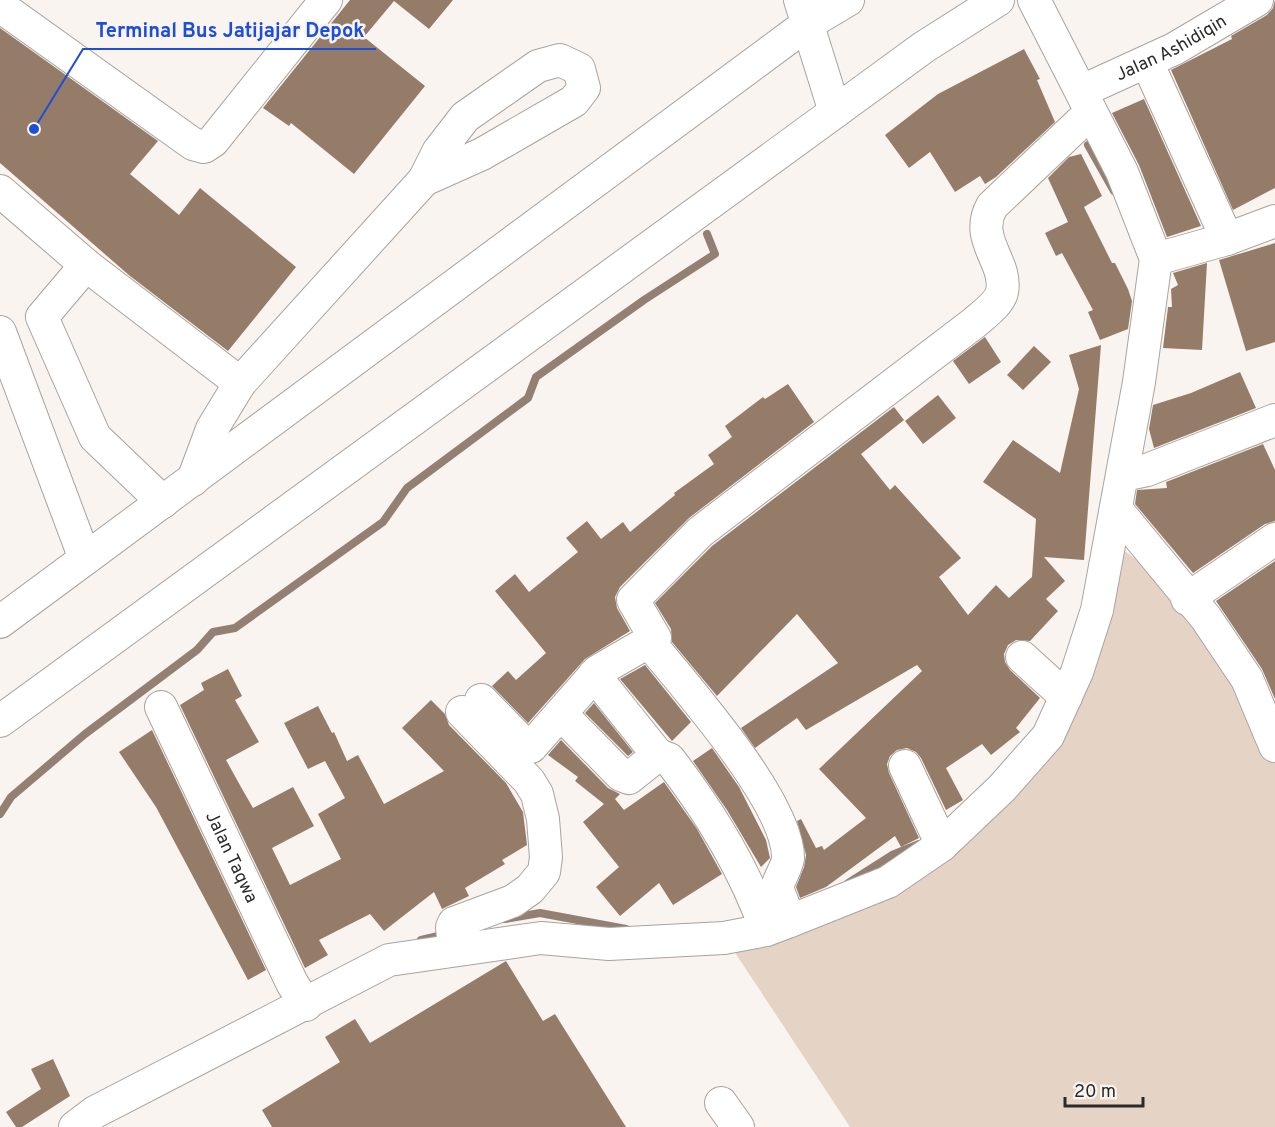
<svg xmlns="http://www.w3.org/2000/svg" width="1275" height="1127" font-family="Overpass,sans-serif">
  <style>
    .green { fill: #e5d3c6 }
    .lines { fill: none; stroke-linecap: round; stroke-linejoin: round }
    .stream { stroke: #948072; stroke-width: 8 }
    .building { fill: #957c68 }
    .minor-casing { stroke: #a8a39f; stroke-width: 34 }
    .minor { stroke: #fff; stroke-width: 32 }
    .labels { text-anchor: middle; stroke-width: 5; stroke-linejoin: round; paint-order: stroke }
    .street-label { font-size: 18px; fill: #2c2a29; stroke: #faf4f0 }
    .leader { fill: none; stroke: #1d4ed8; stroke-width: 2 }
    .callout-dot { fill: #1d4ed8; stroke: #faf4f0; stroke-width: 2 }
    .callout-label { font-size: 20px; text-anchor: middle; font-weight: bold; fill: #1d4ed8; stroke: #faf4f0; stroke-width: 5; stroke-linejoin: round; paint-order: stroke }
  </style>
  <rect width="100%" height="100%" fill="#faf4f0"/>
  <path class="green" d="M1118,546L1156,574L1199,627L1265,742L1275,764V1127H850L732,948L793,934L1029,772Z"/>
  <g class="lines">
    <g class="stream">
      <path d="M1088,145L1114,191"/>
      <path d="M0,814L11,797L85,734L197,650L213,632L235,628L383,522L407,488L528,398L536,377L644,300L715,254L707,234"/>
      <path d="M848,883L892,855L919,844"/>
      <path d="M505,919L540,913L626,929"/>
      <path d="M421,940L447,934"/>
    </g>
  </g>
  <g class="building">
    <path d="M350,0H453L429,29L394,1L364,37L425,86L354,174L291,123L289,126L263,108Z"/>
    <path d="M1275,0V188L1233,210L1171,70L1232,39L1231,36L1267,15L1273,8Z"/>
    <path d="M0,28L158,141L130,174L179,215L200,188L296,267L228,351L130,276L0,163Z"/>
    <path d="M1024,49L1040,79L1037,80L1055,122L996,177L985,184L980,176L955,192L930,152L909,168L885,135L938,94Z"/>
    <path d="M1144,99L1201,226L1167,237L1139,165L1112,113Z"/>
    <path d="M1081,154L1102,196L1084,207L1112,263H1115L1128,289L1132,301L1128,329L1100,340L1088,312L1093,310L1062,253L1056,256L1045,233L1068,222L1048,178L1069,157Z"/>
    <path d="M1275,243V342L1246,351L1219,260Z"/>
    <path d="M1207,263L1202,350L1163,348L1168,307H1172L1171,289L1178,285L1173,273Z"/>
    <path d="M985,337L1001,362L969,384L953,361Z"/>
    <path d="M1101,345L1084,560L1044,557L1065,581L1046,599L1058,611L1030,641L1016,640L1008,645L1004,654L1005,662L1010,670L1040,698L1016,728L1020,732L991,755L982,744L946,768L963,800L946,810L921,758L916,752L907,748L897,750L890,756L887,764L889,773L919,838L901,847L895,836L826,887L800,898L796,887L804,867L806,855L797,821L801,819L816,848L822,846L824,850L866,818L819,769L922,671L917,665L806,730L797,718L755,748L741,728L838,663L797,614L717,696L672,642L671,629L655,603L712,546L894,407L904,420L861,454L890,490L895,485L961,558L939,577L968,615L996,585L1009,598L1032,577L1036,519L983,482L1013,440L1060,473L1079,389L1069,355Z"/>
    <path d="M1034,346L1051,362L1023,390L1007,375Z"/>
    <path d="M1240,372L1256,408L1154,448L1149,429L1153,405L1191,393Z"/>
    <path d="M788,384L814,422L689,518L620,587L615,597L617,608L630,631L585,659L528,723L492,686L508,671L516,680L546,653L495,591L515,574L529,592L578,552L566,538L587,521L601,539L623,522L630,532L675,495L674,493L714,464L708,455L732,437L725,426L763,397L765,399Z"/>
    <path d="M938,395L956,418L923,444L905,421Z"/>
    <path d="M1263,444L1275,470V521L1265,524L1193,573L1135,504L1137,490L1167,488L1166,482Z"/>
    <path d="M1275,561V699L1262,669L1216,601Z"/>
    <path d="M645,665L691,722L672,741L620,679Z"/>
    <path d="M228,669L242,696L235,700L259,742L226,760L241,787L253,808L293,787L314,826L272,848L290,885L341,859L318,814L345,798L325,761L308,769L284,723L318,706L332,733L334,732L347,761L358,755L384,804L444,771L402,728L431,700L445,714L449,725L506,783L523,812L527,845L502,860L505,864L465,888L469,896L442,909L434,892L384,931L370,914L319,940L328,955L305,968L180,705L204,690L201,683Z"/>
    <path d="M594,703L633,752L628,756L585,713Z"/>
    <path d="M152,730L266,970L248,980L156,807L119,752Z"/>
    <path d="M561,740L608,788L620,794L615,799L624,810L664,782L697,829L722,874L673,905L659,883L620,916L596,887L619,867L583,822L604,804L575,781L578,777L548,755Z"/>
    <path d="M712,748L739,787L766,840L770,858L761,867L727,810L693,761Z"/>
    <path d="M506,961L543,1021L555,1014L626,1127H272L262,1110L340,1062L325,1037L355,1019L370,1043Z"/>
    <path d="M53,1059L70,1096L22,1127H16L6,1112L41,1089L31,1069Z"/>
  </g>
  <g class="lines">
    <defs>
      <g id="minor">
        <path d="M800,0L835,112"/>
        <path d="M0,6L193,144L204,147L213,141L326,0"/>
        <path d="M1147,62L1227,239"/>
        <path id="s1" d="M1082,91L1174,49L1257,0"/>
        <path d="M0,191L86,265L240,383"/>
        <path d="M1156,259L1227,239L1275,221"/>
        <path d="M86,265L42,317L95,437L163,502"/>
        <path d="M0,332L85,559"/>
        <path d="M1123,475L1147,470L1275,420"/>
        <path d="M193,480L212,429L240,383L424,180L438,152L465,117L538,66L560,60L579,69L584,88L574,101L482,154L424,180"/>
        <path d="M1116,509L1206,618L1247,679L1275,746"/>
        <path d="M1187,599L1275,539"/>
        <path d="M0,622L806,25L848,0"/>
        <path d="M649,642C685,686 789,803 788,858C787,868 779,878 777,888L790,921"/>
        <path d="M1022,657L1066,697"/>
        <path d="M594,675L658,755"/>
        <path d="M481,700L524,744L531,747L598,671L655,638L633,600L700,532L974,323C983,315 999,304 1002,292C1008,261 973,240 992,206L1090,113"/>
        <path id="s2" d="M161,707L292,983L306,1005"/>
        <path d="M561,714L621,775L629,778L658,755L669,759C710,812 744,867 766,930"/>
        <path d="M0,721L924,47L998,0"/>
        <path d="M905,766L942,845"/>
        <path d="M454,949L452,927L454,923L513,901L530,889L544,872L546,857L543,819L537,794L529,781L462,712"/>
        <path d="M721,1103L738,1127"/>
        <path d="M75,1127L95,1112L389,960L541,938L609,944L724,938L766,930L790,921L888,882L942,845L1002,788L1048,736L1077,672L1097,610L1139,382L1156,259L1122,172L1034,0"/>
      </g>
    </defs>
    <use href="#minor" class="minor-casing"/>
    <use href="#minor" class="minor"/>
  </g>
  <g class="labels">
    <g class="street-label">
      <text dy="6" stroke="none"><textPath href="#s1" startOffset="99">Jalan Ashidiqin</textPath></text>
      <text dy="6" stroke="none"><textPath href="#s2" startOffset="166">Jalan Taqwa</textPath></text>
    </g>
  </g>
  <path class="leader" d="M34 129L83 49H376"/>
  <circle class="callout-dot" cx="34" cy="129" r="6"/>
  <g class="callout-label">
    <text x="230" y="37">Terminal Bus Jatijajar Depok</text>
  </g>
  <path d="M1065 1097v9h78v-9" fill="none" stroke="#2c2a29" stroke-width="3"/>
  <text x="1074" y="1097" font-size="18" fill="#2c2a29" stroke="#faf4f0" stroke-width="4.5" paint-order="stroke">20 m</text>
</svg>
